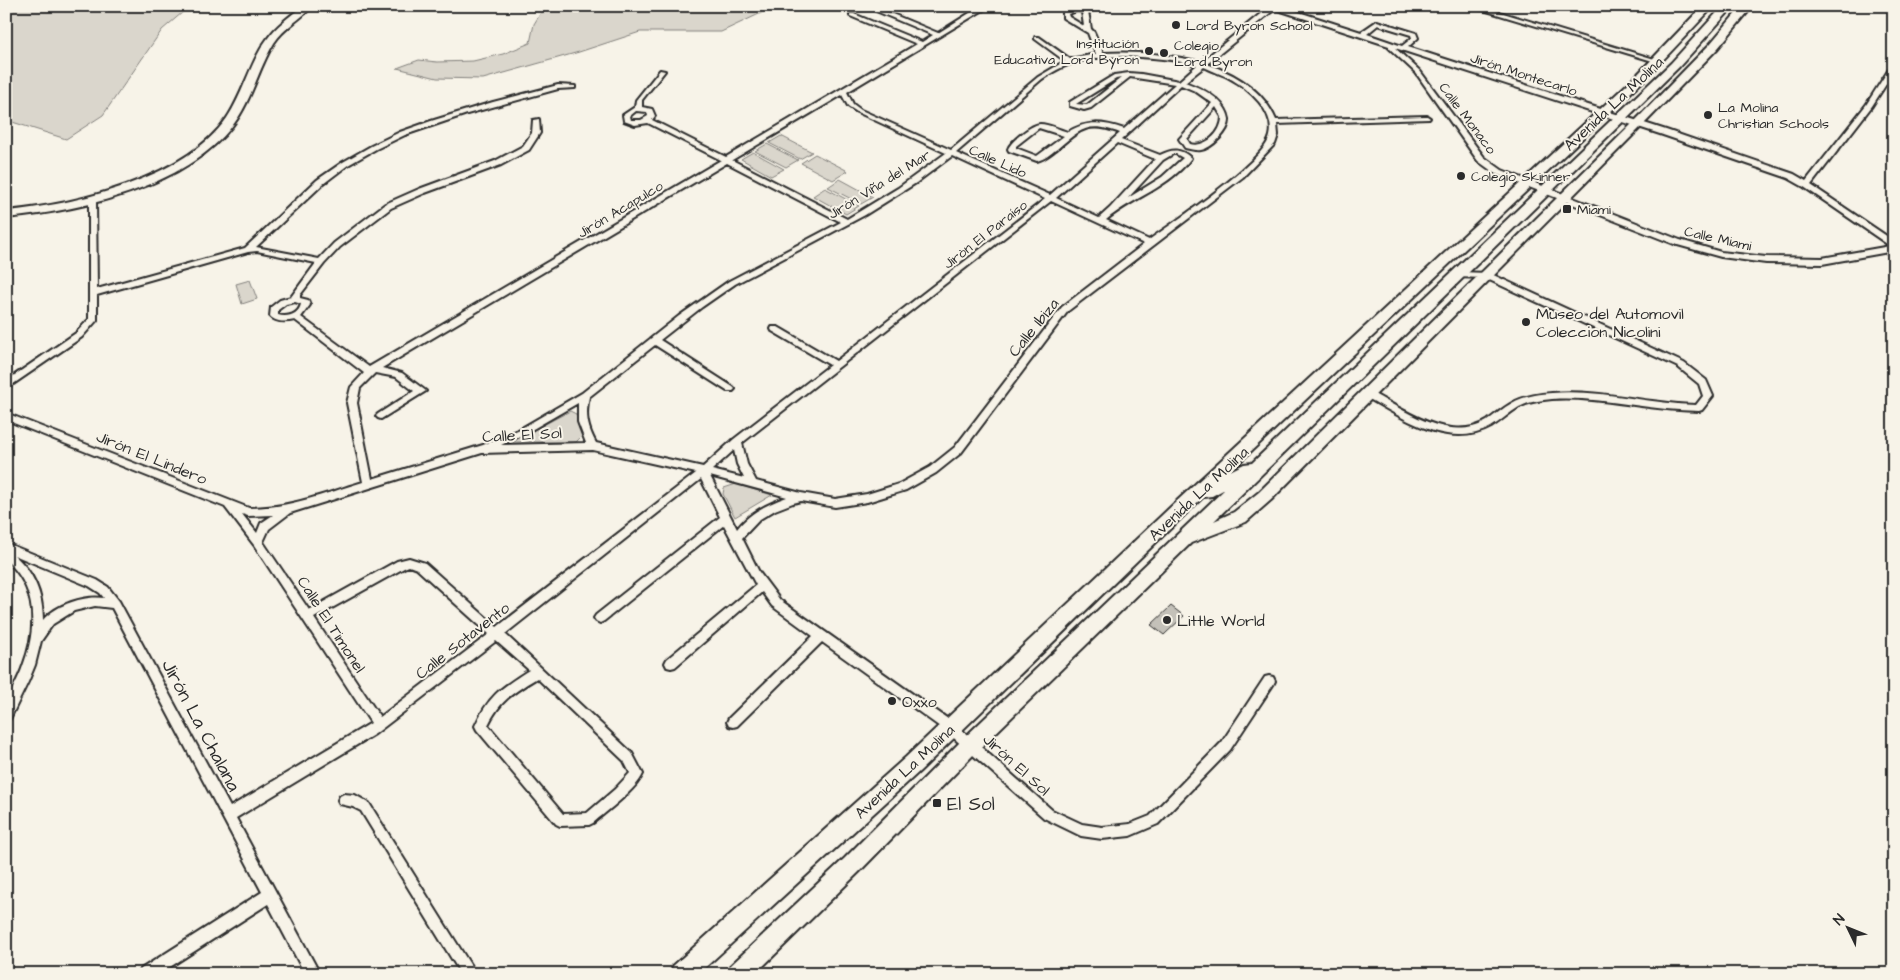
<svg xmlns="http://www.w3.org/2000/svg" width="1900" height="980" font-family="'Architects Daughter',sans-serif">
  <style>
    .green { fill: #dad6cc; stroke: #82807c }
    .building { fill: #c4c1b9; stroke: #2b2b2b }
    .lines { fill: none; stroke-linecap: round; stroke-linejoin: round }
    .street-casing { stroke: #2b2b2b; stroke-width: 4 }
    .secondary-casing { stroke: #2b2b2b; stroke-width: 4 }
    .primary-casing { stroke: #2b2b2b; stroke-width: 4 }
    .street { fill: #f7f3e8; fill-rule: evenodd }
    .secondary { fill: #f7f3e8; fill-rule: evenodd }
    .primary { fill: #f7f3e8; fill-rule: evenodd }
    .poi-dot { fill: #2b2b2b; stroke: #f7f3e8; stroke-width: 2 }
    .labels { text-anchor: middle; stroke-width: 4; stroke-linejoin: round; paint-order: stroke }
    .far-poi-label { font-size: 14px; fill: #2b2b2b; stroke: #f7f3e8; text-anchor: start }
    .far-street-label { font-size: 14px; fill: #2b2b2b; stroke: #f7f3e8 }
    .street-label { font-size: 16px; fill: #2b2b2b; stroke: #f7f3e8 }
    .poi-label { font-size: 16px; fill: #2b2b2b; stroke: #f7f3e8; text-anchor: start }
    .near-street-label { font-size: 19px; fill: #2b2b2b; stroke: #f7f3e8 }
    .near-poi-label { font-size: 19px; fill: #2b2b2b; stroke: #f7f3e8; text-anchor: start }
  </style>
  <rect width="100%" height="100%" fill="#f7f3e8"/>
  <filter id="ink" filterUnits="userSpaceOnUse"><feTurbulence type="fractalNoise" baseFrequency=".02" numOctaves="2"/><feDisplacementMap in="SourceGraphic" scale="10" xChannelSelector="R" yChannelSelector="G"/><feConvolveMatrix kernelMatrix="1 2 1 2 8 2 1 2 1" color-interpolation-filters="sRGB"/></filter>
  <g filter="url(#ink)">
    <g class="green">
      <path d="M6,6H190L162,30L103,115L66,139L6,120Z"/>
      <path d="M545,6H776L721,32H640L579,52L483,79L437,78L397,68L419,60L437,62L473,61L503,54L530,43L534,24Z"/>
      <path d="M781,136L812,152L800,159L769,143Z"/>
      <path d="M767,144L798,160L786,167L755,151Z"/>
      <path d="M753,152L784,169L771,176L741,159Z"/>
      <path d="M815,154L848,171L833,180L801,163Z"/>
      <path d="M840,179L873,197L861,204L828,187Z"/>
      <path d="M825,188L859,206L846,214L813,196Z"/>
      <path d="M250,280L257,299L242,304L236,284Z"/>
      <path d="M570,411L576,414L582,436L576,442H511Z"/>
      <path d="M736,484L772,495L735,517L723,494L724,488Z"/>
    </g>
    <path class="building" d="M1171,606L1184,616L1164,635L1151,625Z"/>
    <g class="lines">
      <defs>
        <g id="street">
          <path d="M864,6H873L938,33L973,11L962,6H971L978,9L982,6H990L847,92L853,104L861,110L951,150L1038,77L1065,61L1035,39V37H1039L1070,59L1096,54L1088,33L1063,18V12L1077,7L1088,11L1091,29L1094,32L1103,53C1136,51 1168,54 1201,62L1270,6H1280L1361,32L1377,21L1416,33L1418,38L1408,47L1666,130L1794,174L1806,181L1866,105L1891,66L1894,64V72L1872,106L1811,185L1894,241V251L1822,264L1766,263L1721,257L1674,244L1496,174L1478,161L1416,73L1389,48V46L1275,9L1207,64C1236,74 1264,91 1276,120L1427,116L1430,118L1429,119L1277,124L1278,135L1275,144L1243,177L1068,311L961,453L936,473L906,490L867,502L835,507L801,501L793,503L775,510L760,519L742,538L759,572L780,600L955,724L1052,810L1082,824L1102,827L1130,824L1150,816L1222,742L1265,677L1269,676L1273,677L1275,681L1273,685L1230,750L1158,824L1130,836L1102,839L1081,836L1044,818L947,732L822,642L737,726L733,727L729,726L727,722L729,718L813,636L772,606L762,592L675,667L671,668L667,667L665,663L667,659L756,585L724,525L604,621L600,623L596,621L594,618L596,615L720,517L701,479L505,634L632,753L643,774C636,790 607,811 593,823L589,825L560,826L556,824L477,730L475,726C489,695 501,688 529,670L496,641L375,734L236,818L320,974H305L268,904L159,974H139L141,969L262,892L112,608L95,606L74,611L53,624L41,641L35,665L28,682L10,719L6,720C6,714 5,707 7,701C12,689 19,678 23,666C37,629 38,588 6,560V543L97,580L108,587L119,601L230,807L371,723L254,545L225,507L6,420V413L249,508C289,508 324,494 363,482L347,403L351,387L364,373L295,320C286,322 276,323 270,316L271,307L280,300L291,297L316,263L257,251L248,252L97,295V320L82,337L6,389V381L76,333L89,319V198H92L96,200L97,289L245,248L317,180L343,162L371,146L400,132L431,121L493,102L558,85L575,86V88L558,89L467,114L405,135L376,149L348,165L323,184L256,247L319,259L334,243L385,204L419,189L495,161L523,146L532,133L533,120L539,119L540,133L529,150L501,165L425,193L391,208L340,247L324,264L300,295V298L308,300L310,305L301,317L369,367L721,160L648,123L635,125L624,121L623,115L635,107L636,100L660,70L665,71L642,100V107L652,109L655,116L652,120L726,157L917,44L850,16V14H854L922,42L933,35ZM1077,11L1082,12L1084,26L1069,17L1068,14ZM1378,25L1411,35L1412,38L1402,46L1367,34ZM1395,48L1660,134L1788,178L1804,187L1890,246L1822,258L1766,257L1721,252L1680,240L1502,170L1484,157L1420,71ZM1121,56C1148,57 1172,59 1197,65L1179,81L1141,74L1129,73L1114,75L1070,102V106L1084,110L1091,108L1130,77L1175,84L1124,129C1103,122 1087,120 1068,132C1060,130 1049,124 1040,124C1032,124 1010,142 1008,149L1009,151L1037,161C1045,159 1050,154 1057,149C1081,129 1088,121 1120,133L1050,195L956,153L1042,79C1070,60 1088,58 1121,56ZM1204,67C1212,71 1221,74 1229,78C1248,88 1276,112 1270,136C1265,161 1173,223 1149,240L1106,220C1132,198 1170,187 1191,158C1180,148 1172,149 1160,155L1121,140L1181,85L1195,91L1212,103L1179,139L1185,148C1191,149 1196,151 1201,150C1212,148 1230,131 1229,119C1226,99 1201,88 1185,82ZM1121,78L1087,105L1076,104L1116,79ZM842,95L848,106L857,112L946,153L898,188L847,219L732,160ZM1216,107L1222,117C1222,133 1205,148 1190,144L1187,139ZM636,111L647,112L648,116L641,120H631L630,116ZM1039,128L1064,136L1037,156L1016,148V146ZM1117,143L1155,159L1110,208L1099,218L1056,198ZM1173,154H1176L1183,158L1162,177L1128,198L1163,160ZM952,156L1045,199L836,361L778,327H772L771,329L772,331L830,365L734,439L703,467L596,443C587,427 585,414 589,397L655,345L727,391H733L735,389L733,387L660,340L702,307L735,284L865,215L916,183ZM727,163L841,222L729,281L679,316L582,393L520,429L483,445L372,479L357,403L360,388L375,373L396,377L414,391L378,414L376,416L378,418L381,419L426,391L402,373L382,368ZM1051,201L1144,244L1062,307L955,447L930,467L899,484L867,494L835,499L801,493L756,481L747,464L742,443ZM295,302L301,304C299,314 288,318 278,315V310L286,304ZM578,403V422L586,443L501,445L526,433ZM593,450L696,473L497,627L425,563L409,558L397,561L309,610L263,542L269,529L290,513L482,453ZM734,450L737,464L744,478L712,470ZM710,476L787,497C768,504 750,512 737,529ZM242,514L248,516L273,515L261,523L257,533ZM14,555L89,586L100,593L104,598C84,595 56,605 43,620C43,595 34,572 14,555ZM409,566L417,569L489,634L380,717L314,618L404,568ZM537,678L624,761L630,773L615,789L587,813L563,814L488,725C500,700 514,692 537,678Z"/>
          <path d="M1470,6H1480L1661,61L1656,62Z"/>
          <path d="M1458,272L1489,273L1684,363L1706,380L1713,396L1702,410L1699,411C1650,411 1601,396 1552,399C1541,400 1528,402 1519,407C1509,413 1501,421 1491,427C1448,451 1400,416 1364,396L1362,394L1364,392H1370C1403,409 1449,444 1487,421C1495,415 1503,408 1512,403C1523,396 1539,394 1552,393C1601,389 1648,404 1696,405L1703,396L1699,384L1678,367L1485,278L1455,277L1454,275Z"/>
          <path d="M344,794L355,795L369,803L476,974H461L361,811L353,807L340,804L338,800L340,796Z"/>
        </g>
        <path id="secondary" d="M302,6H312C301,20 284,27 274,43C258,69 252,100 233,125C186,187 80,211 6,218V211C75,205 186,178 227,118C245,91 251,58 271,34C280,23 292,15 302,6Z"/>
        <path id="primary" d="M1703,6H1714L1644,80L1230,471L1244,464L1252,463L1671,63L1723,6H1734L1679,67L1214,521L1234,512L1259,492L1634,122L1710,44L1742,6H1753L1718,48L1642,126L1271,500L1246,522L1191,543L978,750L859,872L755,974H727L730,966L845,858L964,738L1225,489L1212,496L1203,497L920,771L698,974H670L673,966L906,757L1178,500L1636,76Z"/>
      </defs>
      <use href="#street" class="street-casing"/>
      <use href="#secondary" class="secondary-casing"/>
      <use href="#primary" class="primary-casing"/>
      <use href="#street" class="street"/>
      <use href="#secondary" class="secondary"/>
      <use href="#primary" class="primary"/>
    </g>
  </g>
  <g class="poi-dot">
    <circle cx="1176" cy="25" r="5"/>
    <circle cx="1149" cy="51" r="5"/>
    <circle cx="1164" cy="53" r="5"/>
    <circle cx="1708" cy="115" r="5"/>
    <circle cx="1461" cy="176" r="5"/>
    <rect x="1562" y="204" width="10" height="10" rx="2.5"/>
    <circle cx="1526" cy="322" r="5"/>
    <circle cx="1167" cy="620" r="5"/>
    <circle cx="892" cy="701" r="5"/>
    <rect x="932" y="798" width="10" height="10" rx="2.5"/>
  </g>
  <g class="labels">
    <g class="far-poi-label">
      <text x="1186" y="30">Lord Byron School</text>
      <text x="1139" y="48" text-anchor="end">Institución<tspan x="1139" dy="16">Educativa Lord Byron</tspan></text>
      <text x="1174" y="50">Colegio<tspan x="1174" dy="16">Lord Byron</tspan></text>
      <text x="1718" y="112">La Molina<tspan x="1718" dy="16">Christian Schools</tspan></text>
      <text x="1471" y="181">Colegio Skinner</text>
      <text x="1577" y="214">Miami</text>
    </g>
    <g class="far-street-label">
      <text transform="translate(1524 74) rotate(18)" y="5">Jirón Montecarlo</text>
      <text transform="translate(1468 118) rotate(53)" y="5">Calle Monaco</text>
      <text transform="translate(998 161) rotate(24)" y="5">Calle Lido</text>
      <text transform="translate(879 184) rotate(-32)" y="5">Jirón Viña del Mar</text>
      <text transform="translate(620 209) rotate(-31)" y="5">Jirón Acapulco</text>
      <text transform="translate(985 234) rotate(-38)" y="5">Jiròn El Paraíso</text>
      <text transform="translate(1718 238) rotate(13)" y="5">Calle Miami</text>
    </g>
    <g class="street-label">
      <text transform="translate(1613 103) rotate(-43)" y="6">Avenida La Molina</text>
      <text transform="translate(1033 327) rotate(-51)" y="6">Calle Ibiza</text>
      <text transform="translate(522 434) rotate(-3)" y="6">Calle El Sol</text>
      <text transform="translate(152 457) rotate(22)" y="6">Jirón El Lindero</text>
      <text transform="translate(1198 493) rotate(-43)" y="6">Avenida La Molina</text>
      <text transform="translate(332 624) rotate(57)" y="6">Calle El Timonel</text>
      <text transform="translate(462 640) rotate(-38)" y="6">Calle Sotavento</text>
      <text transform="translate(1017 764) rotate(42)" y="6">Jirón El Sol</text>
      <text transform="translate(904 771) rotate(-43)" y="6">Avenida La Molina</text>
    </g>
    <g class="poi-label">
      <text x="1536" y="319">Museo del Automovil<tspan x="1536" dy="18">Coleccion Nicolini</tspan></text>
      <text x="1177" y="626">Little World</text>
      <text x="902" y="707">Oxxo</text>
    </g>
    <g class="near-street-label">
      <text transform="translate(202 725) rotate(62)" y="7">Jirón La Chalana</text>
    </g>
    <g class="near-poi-label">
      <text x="947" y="810">El Sol</text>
    </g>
  </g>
  <rect width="1900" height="980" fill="none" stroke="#f7f3e8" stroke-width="25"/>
  <rect x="12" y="12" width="1875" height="955" fill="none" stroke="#2b2b2b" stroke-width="2" filter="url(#ink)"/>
  <g transform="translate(1848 928) rotate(313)" stroke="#f7f3e8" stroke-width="4" paint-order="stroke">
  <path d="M0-4L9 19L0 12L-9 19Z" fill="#2b2b2b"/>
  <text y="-8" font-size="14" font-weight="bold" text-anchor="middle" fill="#2b2b2b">N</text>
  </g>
</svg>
